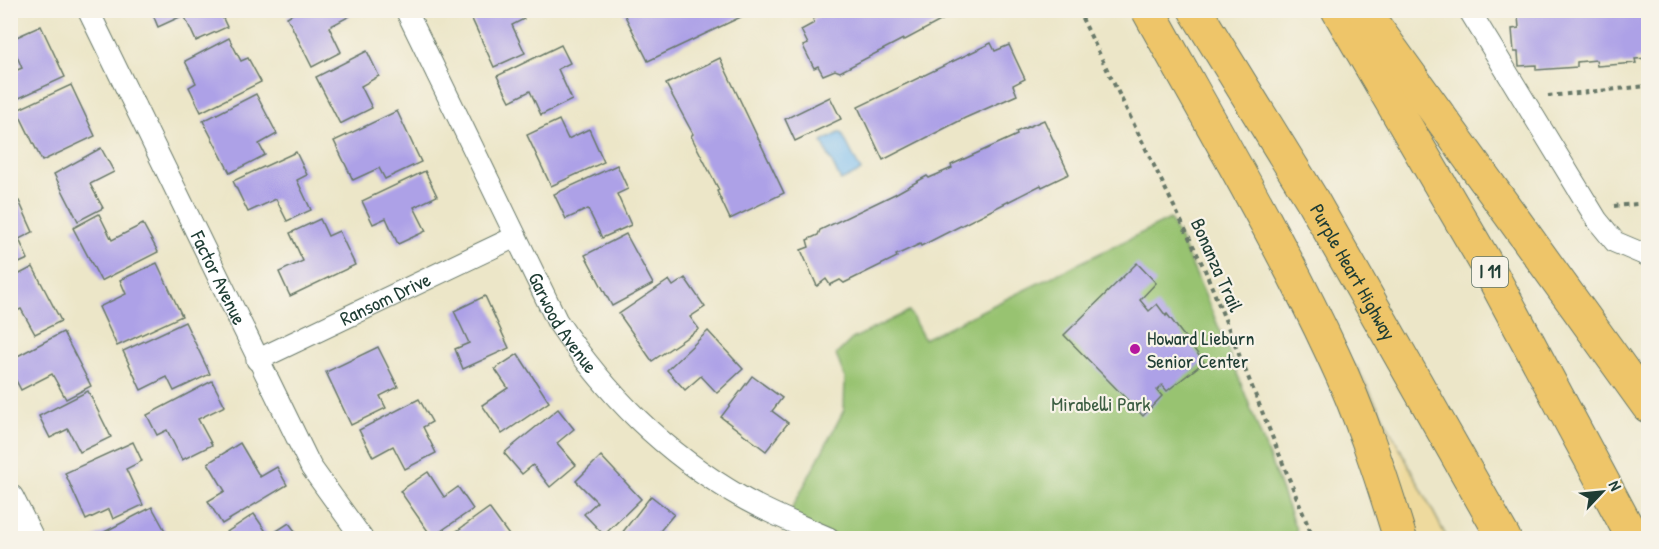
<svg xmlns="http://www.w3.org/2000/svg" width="1659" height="549" font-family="'Patrick Hand',sans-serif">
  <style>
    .green { fill: #98c371; stroke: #5c8052; stroke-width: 1.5 }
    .sand { fill: #eeda9e; stroke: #868c69; stroke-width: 1.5 }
    .water { fill: #7abdf0; stroke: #4c7d92; stroke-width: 1.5 }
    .building { fill: #ada1e7 }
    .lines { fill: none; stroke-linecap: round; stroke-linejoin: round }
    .minor-casing { stroke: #677868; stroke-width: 23 }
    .tertiary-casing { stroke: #677868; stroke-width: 29 }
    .motorway-casing { stroke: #677868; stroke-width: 35 }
    .path { stroke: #677868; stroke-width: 4; stroke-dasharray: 4.5 4.5; stroke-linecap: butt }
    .minor { stroke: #fff; stroke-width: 21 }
    .tertiary { stroke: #fff; stroke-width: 27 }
    .motorway { stroke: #eec569; stroke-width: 33 }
    .poi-dot { fill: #b5179e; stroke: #f7f3e8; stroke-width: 2 }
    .labels { text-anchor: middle; stroke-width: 4.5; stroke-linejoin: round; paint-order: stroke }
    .shield { fill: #f7f3e8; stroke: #60746a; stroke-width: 1.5 }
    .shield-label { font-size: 18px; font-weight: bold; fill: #1f3d34 }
    .street-label { font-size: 20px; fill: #1f3d34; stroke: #f7f3e8 }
    .poi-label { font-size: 20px; fill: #1f3d34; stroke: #f7f3e8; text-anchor: start }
    .park-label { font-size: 20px; fill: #3d5e43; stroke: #f7f3e8 }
  </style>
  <rect width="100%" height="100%" fill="#f7f3e8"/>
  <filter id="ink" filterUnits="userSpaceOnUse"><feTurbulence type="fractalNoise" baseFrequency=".0167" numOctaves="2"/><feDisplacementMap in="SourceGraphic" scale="12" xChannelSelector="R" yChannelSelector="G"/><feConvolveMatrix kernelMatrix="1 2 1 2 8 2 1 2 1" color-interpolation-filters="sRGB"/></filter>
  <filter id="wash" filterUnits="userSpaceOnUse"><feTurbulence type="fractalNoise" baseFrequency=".008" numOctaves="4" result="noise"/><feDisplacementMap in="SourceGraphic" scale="24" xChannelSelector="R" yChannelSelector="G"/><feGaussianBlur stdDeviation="1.35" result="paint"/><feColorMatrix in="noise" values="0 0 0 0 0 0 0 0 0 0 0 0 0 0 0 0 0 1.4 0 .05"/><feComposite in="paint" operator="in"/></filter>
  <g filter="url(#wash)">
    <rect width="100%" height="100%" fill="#ece6c8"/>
    <path class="green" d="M1170,219C1220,320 1257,426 1297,532L1282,538H829L787,518L844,410L845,378L836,355L852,339L909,311L924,339Z"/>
    <path class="sand" d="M1350,362L1357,367L1447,538H1415Z"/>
    <path class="water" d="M841,132L861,171L841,181L822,142Z"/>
    <g id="blocks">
      <g class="building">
        <path d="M151,10H219L227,27L196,41L184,15L158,27Z"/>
        <path d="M299,10H347L350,16L329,27L341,52L312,67L287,17Z"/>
        <path d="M485,10H520L524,19L512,25L525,53L494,67L471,17Z"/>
        <path d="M622,10H743L744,13L743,16L648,61Z"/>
        <path d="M831,10H965L958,14L957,12L903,41V39L840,72L835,70L823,75L818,66L814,68L803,46L808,44L801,30L814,23L813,19Z"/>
        <path d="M1535,10H1648V58L1635,59L1636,63L1597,66L1596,60L1577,62V67L1536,70V65L1519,66L1518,52H1514L1512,29L1519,28L1518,16L1535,14Z"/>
        <path d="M41,26L65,77L17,99L10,85V73L22,68L10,40Z"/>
        <path d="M229,38L241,61L248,58L261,82L201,112L189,87L196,83L185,61Z"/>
        <path d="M991,43L995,51L1009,45L1025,79L1013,85L1017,95L965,118L883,160L858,107Z"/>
        <path d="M561,45L570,63L558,69L572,100L541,115L530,91L510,101L497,76Z"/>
        <path d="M367,51L379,76L361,86L372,108L340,124L316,77Z"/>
        <path d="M720,58L784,193L730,219L717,191L719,190L691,136L693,134L666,84Z"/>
        <path d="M71,85L95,136L42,161L17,110Z"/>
        <path d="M256,94L277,134L259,144L265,155L230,173L203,121Z"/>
        <path d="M830,97L841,119L795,141L785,119Z"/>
        <path d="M397,111L421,162L385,179L379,168L353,180L334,141Z"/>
        <path d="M559,120L568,139L589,129L604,162L551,186L527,135Z"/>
        <path d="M1044,120L1069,174L1042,187L1041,185L921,246L920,244L896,255L897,257L844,283L840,280L830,285L826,279L817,286L801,250L809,247L807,240L818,235L820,230L895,194L927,176L929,178L952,168L951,165L1017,135L1016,132Z"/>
        <path d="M101,148L114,172L90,184L103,208L78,221L54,174Z"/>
        <path d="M296,152L307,175L297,180L311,210L287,221L276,199L248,212L233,181Z"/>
        <path d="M617,165L628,189L617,194L631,225L602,238L588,209L566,219L554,194Z"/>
        <path d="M425,171L437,196L414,207L426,231L398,244L386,218L373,224L362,201Z"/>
        <path d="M19,201L33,232L19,239L28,259L10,267V204Z"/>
        <path d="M99,214L112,240L143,224L158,252L101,281L73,228Z"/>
        <path d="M320,219L328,236L339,231L355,265L290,296L279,272L303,261L290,233Z"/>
        <path d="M626,234L653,284L612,306L585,255Z"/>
        <path d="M157,263L182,316L117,346L99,307L126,294L120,280Z"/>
        <path d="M1137,263L1156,283L1140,300L1149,311L1157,304L1166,316L1167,314L1204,362L1167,391L1162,385L1157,390L1162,396L1143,416L1064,335Z"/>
        <path d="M33,267L61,321L35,334L21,309L10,314V279Z"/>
        <path d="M685,278L705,307L690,317L699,329L652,361L619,314L669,280L673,286Z"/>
        <path d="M485,296L509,348L463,369L455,349L469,343L454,311Z"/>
        <path d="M185,322L210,374L174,391L167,377L141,390L123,351Z"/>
        <path d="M708,331L743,369L717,393L701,376L685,390L667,370Z"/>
        <path d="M63,332L91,386L66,399L52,374L21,390L10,369V360Z"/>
        <path d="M378,347L398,387L380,396L386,408L351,425L326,372Z"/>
        <path d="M518,354L549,402L502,434L482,405L508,388L495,369Z"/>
        <path d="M752,376L782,398L772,411L788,423L766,451L721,417Z"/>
        <path d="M212,381L225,406L198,419L212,445L182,460L167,430L157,435L147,415Z"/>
        <path d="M88,391L111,437L80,452L68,429L50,438L39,416Z"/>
        <path d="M419,399L432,422L423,427L436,453L405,469L393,446L373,457L359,430Z"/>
        <path d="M558,409L574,429L557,443L576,465L550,487L533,465L522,474L504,453Z"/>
        <path d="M133,442L142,461L126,469L143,505L113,519L109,509L86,520L65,473Z"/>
        <path d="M240,443L260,477L277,467L287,485L222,524L208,501L225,491L208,463Z"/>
        <path d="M601,456L641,499L604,535L584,514L597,502L576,481Z"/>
        <path d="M428,472L444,497L458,487L473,509L432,537L400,491Z"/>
        <path d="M651,496L674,514L660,531L670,538H618Z"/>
        <path d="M152,507L169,538H93Z"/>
        <path d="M489,508L511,538H447Z"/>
        <path d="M254,514L269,536L289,523L300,538H232L227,532Z"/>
      </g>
    </g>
  </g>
  <g filter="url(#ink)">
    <use href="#blocks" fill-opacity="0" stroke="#677868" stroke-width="1.5"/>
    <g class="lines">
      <defs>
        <g id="minor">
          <path id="s1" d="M88,10L311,467L362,538"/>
          <path id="s2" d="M406,10L557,321C607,395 663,452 741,497C768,513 800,525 829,538"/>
          <path d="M1469,10L1597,220L1615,242L1648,256"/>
          <path id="s3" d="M257,360L515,237"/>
        </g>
        <path id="tertiary" d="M10,498L30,538"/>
        <g id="motorway">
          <path d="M1148,10C1211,124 1278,237 1333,355C1361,414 1381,476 1400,538"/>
          <path id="s4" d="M1195,10L1311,198L1504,538"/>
          <path d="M1338,10L1484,260L1633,538"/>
          <path d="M1363,10L1648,406"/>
        </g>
      </defs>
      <use href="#minor" class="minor-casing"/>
      <use href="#tertiary" class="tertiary-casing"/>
      <use href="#motorway" class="motorway-casing"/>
      <g class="path">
        <path d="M1078,10L1205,270L1313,538"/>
        <path d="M1548,96L1648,86"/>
        <path d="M1614,206L1648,203"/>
      </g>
      <use href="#minor" class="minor"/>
      <use href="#tertiary" class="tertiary"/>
      <use href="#motorway" class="motorway"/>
    </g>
  </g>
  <circle class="poi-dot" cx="1135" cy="349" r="6"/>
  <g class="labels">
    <rect class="shield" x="1472" y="257" width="36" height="30" rx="4.5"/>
    <g class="shield-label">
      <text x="1490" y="278">I 11</text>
    </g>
    <g class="street-label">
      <text transform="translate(1217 265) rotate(66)" y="7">Bonanza Trail</text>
      <text dy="7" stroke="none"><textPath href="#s4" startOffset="306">Purple Heart Highway</textPath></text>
      <text dy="7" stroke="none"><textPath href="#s1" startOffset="298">Factor Avenue</textPath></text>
      <text dy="7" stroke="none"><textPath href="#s3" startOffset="142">Ransom Drive</textPath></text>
      <text dy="7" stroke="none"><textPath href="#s2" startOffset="350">Garwood Avenue</textPath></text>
    </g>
    <g class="poi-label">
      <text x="1147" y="345">Howard Lieburn<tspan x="1147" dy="23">Senior Center</tspan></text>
    </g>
    <g class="park-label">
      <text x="1101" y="411">Mirabelli Park</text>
    </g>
  </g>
  <rect width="1659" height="549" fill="none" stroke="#f7f3e8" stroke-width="36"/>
  <g transform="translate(1602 492) rotate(64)" stroke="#f7f3e8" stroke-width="4.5" paint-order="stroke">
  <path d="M0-4.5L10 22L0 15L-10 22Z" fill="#1f3d34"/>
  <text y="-9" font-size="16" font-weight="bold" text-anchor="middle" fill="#1f3d34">N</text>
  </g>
</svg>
